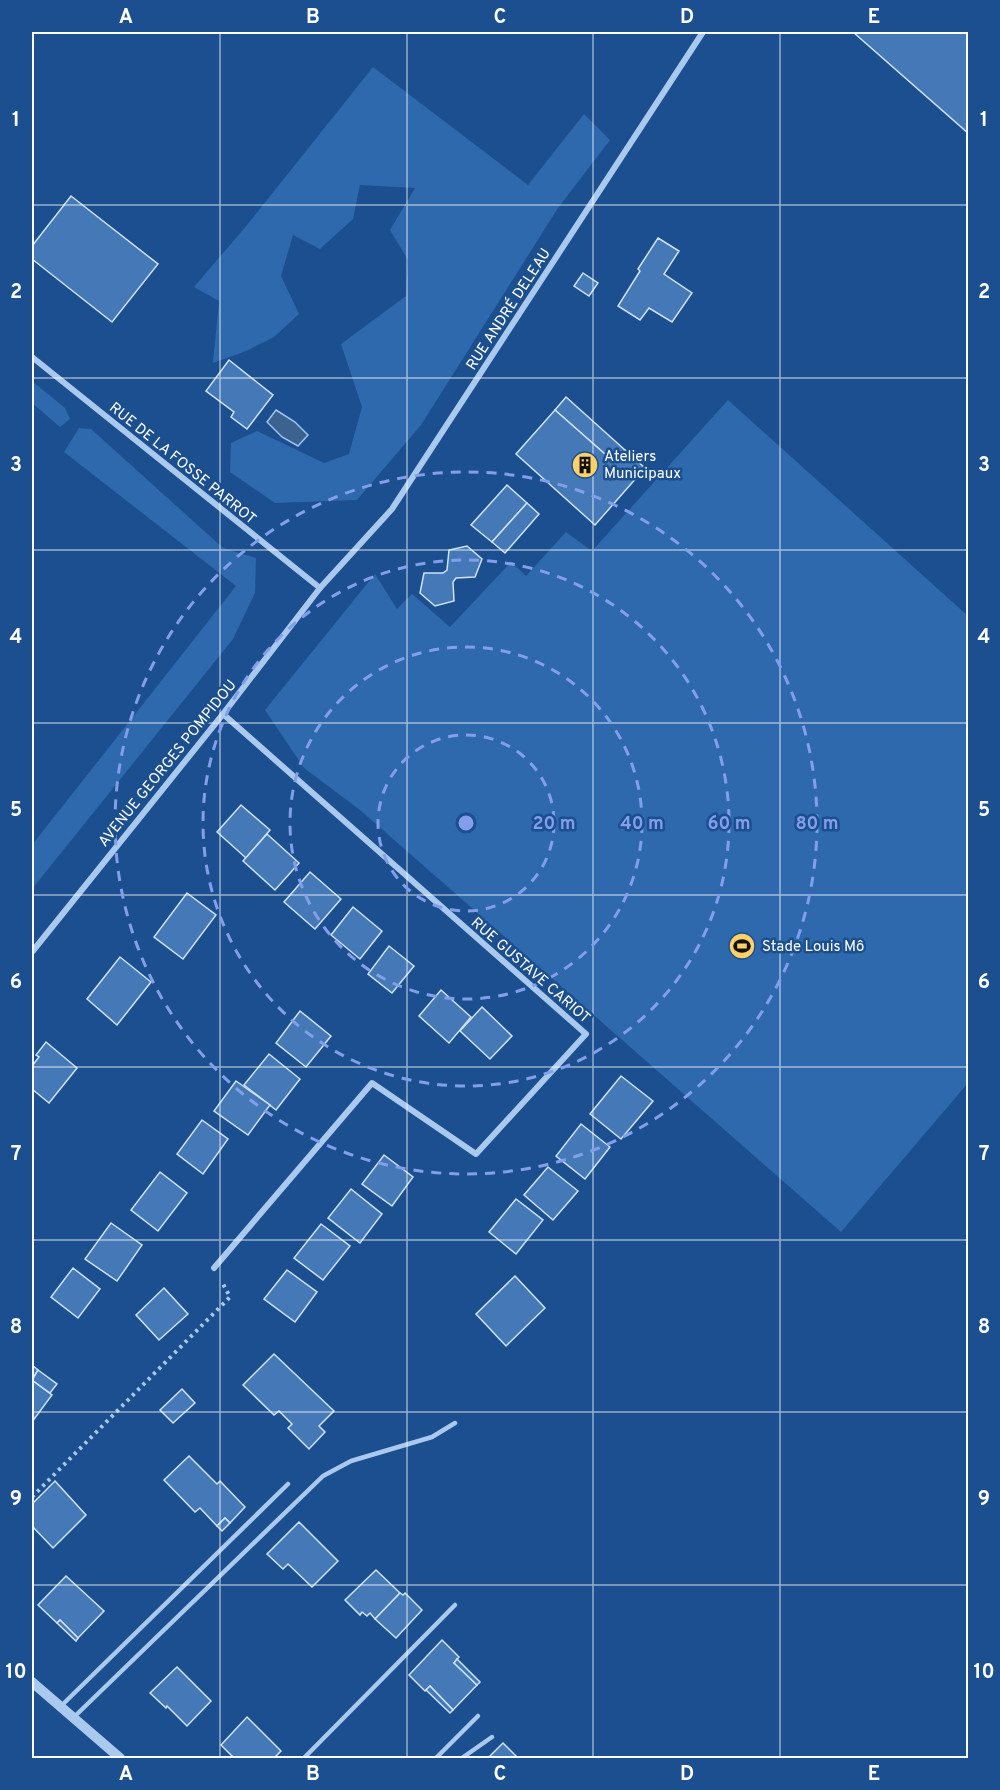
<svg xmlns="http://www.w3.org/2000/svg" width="1000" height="1790" font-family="Overpass,sans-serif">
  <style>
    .green { fill: #2e69ad }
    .water { fill: #3c6290; stroke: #9cc4f0; stroke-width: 1.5 }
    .building { fill: #4478b7; stroke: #cfe3fa; stroke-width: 1.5 }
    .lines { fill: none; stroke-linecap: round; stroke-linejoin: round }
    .path { stroke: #a9c9ee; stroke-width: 4; stroke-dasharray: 3 4.5; stroke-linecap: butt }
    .service { stroke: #a9c9ee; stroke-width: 4.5 }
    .minor { stroke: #a9c9ee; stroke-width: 6 }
    .tertiary { stroke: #a9c9ee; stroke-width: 10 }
    .grid { fill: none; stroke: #fff; stroke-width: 1.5; stroke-opacity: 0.55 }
    .ring { fill: none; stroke: #839eea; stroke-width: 3; stroke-dasharray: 10 8 }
    .labels { text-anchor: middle; stroke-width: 5; stroke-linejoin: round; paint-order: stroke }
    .street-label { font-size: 15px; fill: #fff; stroke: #1b4f8f }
    .poi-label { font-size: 15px; fill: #fff; stroke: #1b4f8f; text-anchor: start }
    .centre { fill: #839eea; stroke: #1b4f8f; stroke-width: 3 }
    .ring-label { font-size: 18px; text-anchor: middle; font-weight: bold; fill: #839eea; stroke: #1b4f8f; stroke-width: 5; stroke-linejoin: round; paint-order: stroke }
    .neatline { fill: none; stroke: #fff; stroke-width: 2 }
    .grid-label { font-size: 20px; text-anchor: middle; font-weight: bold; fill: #fff }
  </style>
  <rect width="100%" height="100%" fill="#1b4f8f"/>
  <g class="green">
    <path d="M373,67L528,185L584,114L610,140L558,208L421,425L357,500L275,503L230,472L231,443L257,431L324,463L349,454L362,407L341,344L406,296L408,260L390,230L415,188L360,185L353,219L320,249L293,235L281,276L299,314L274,337L246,351L213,363L219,301L194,287L247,225Z"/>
    <path d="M32,381L65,408L70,419L60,427L32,403Z"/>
    <path d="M728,400L968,616V1083L841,1232L360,810L304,768L265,710L375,574L397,609L412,594L450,627L511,562L526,576L566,532L592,551Z"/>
    <path d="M79,428L91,429L223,548L256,558L255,593L233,639L32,889V845L236,586L64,452Z"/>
  </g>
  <path class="water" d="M276,410L295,422L308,435L298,446L282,437L267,422Z"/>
  <g class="building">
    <path d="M853,32H968V133Z"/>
    <path d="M71,196L158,264L112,322L32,259V246Z"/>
    <path d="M658,238L679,251L664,274L692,293L672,322L649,308L640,320L618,306L640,271L638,269Z"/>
    <path d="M583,273L598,283L589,296L574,286Z"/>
    <path d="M229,360L273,395L247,429L231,417L234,412L206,391Z"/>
    <path d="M566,397L625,450L614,462L555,410Z"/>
    <path d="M555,410L614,462L625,450L645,468L595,525L516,454Z"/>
    <path d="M507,485L527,503L492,542L471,525Z"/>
    <path d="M527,503L539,514L505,553L492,542Z"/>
    <path d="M467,546L482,559L475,577L456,578L453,582L454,601L435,606L420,593L424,573H443L447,570L449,550Z"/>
    <path d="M241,805L270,830L246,858L217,832Z"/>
    <path d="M267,834L299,863L275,890L243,861Z"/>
    <path d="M310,872L341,899L315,929L284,902Z"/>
    <path d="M187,893L216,915L183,959L154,937Z"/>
    <path d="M353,907L382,931L360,959L331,935Z"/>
    <path d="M389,946L414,966L392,993L368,974Z"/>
    <path d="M120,957L151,982L117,1025L87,999Z"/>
    <path d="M441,990L471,1017L449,1043L419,1016Z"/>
    <path d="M482,1007L512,1036L490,1059L460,1031Z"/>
    <path d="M300,1011L331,1036L306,1067L276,1043Z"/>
    <path d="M46,1042L77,1068L49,1103L32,1089V1066L39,1057L36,1055Z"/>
    <path d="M269,1054L300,1079L276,1110L244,1085Z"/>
    <path d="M621,1076L653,1101L621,1139L590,1114Z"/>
    <path d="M236,1081L270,1105L248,1135L214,1111Z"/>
    <path d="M202,1120L228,1139L203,1174L177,1154Z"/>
    <path d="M581,1124L610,1147L585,1179L556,1156Z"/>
    <path d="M384,1155L413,1177L392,1206L362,1184Z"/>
    <path d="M548,1167L578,1191L553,1220L524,1195Z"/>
    <path d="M160,1172L187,1193L158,1231L131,1210Z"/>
    <path d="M351,1189L382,1214L360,1243L328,1218Z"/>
    <path d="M516,1199L543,1220L516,1254L489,1232Z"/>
    <path d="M111,1223L142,1245L117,1281L85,1259Z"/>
    <path d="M321,1224L350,1246L323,1280L294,1258Z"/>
    <path d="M73,1268L100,1289L78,1318L51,1297Z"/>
    <path d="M287,1270L317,1292L295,1322L264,1299Z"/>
    <path d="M515,1276L545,1308L506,1346L476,1314Z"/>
    <path d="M164,1288L188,1314L159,1340L136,1315Z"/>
    <path d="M274,1354L334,1411L319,1426L325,1432L309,1449L288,1428L292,1424L279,1411L274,1415L243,1385Z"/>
    <path d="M32,1365L38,1370L32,1380L52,1395L32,1422Z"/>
    <path d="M38,1370L57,1384L50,1393L32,1380Z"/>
    <path d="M182,1389L195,1403L173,1423L160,1410Z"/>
    <path d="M189,1456L217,1484L220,1481L245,1507L230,1523L225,1518L217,1526L200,1508L195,1512L164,1480Z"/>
    <path d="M55,1481L86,1515L53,1548L32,1526V1504Z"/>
    <path d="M225,1518L230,1523L222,1531L217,1526Z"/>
    <path d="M299,1522L338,1561L312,1587L288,1564L283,1569L267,1554Z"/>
    <path d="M376,1570L400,1593L375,1619L370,1613L367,1616L362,1612L360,1615L345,1600Z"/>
    <path d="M66,1576L104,1611L78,1638L60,1620L57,1623L38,1605Z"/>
    <path d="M400,1593L403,1595L405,1593L422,1610L396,1638L375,1619Z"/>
    <path d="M60,1620L78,1638L76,1641L57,1623Z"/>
    <path d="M442,1640L459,1657L454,1663L477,1685L453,1710L430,1686L425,1691L409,1675Z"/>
    <path d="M457,1659L480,1682L477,1685L454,1663Z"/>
    <path d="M177,1667L211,1701L187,1726L167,1706L166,1708L150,1693Z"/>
    <path d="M430,1686L453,1710L450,1713L426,1690Z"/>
    <path d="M247,1717L281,1751L274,1758H234L221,1745Z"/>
    <path d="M503,1743L518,1758H488Z"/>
  </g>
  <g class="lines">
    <path class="path" d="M32,1497L230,1297L222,1282"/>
    <g class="service">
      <path d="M60,1707L288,1484"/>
      <path d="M73,1718L323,1476L351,1461L432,1437L455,1423"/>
      <path d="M304,1758L455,1605"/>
      <path d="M436,1758L478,1716"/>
      <path d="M462,1758L492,1737"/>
    </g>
    <g class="minor">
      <path d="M32,357L320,588"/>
      <path d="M32,952L223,714L320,588L392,509L703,32"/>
      <path d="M214,1268L372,1083L476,1154L586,1034L223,714"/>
    </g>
    <path class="tertiary" d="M32,1682L120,1758"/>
  </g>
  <path class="grid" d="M220,32V1758M407,32V1758M593,32V1758M780,32V1758M32,205H968M32,378H968M32,550H968M32,723H968M32,895H968M32,1067H968M32,1240H968M32,1412H968M32,1585H968"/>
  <g class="ring">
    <circle cx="466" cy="823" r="88"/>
    <circle cx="466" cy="823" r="176"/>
    <circle cx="466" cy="823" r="263"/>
    <circle cx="466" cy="823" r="351"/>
  </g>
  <defs>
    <symbol id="building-disc" viewBox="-11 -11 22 22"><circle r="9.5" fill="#ffd166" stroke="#1b4f8f"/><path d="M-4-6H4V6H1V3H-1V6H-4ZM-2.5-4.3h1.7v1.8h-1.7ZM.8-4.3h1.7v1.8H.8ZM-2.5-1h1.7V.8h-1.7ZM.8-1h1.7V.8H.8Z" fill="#111"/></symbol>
    <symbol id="stadium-disc" viewBox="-11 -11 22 22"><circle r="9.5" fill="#ffd166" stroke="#1b4f8f"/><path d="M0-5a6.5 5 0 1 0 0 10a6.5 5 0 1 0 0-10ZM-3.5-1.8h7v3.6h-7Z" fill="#111"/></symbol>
  </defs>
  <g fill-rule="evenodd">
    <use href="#building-disc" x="570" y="450" width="30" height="30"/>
    <use href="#stadium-disc" x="727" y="931" width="30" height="30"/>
  </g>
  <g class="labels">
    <g class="street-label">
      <text transform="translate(508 309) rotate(-57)" y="5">RUE ANDRÉ DELEAU</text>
      <text transform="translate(183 463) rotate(39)" y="5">RUE DE LA FOSSE PARROT</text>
      <text transform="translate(167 763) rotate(-51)" y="5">AVENUE GEORGES POMPIDOU</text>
      <text transform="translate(531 970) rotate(41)" y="5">RUE GUSTAVE CARIOT</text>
    </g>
    <g class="poi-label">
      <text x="604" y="461">Ateliers<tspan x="604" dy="17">Municipaux</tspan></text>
      <text x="762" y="951">Stade Louis Mô</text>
    </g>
  </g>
  <circle cx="466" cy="823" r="9" class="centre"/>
  <g class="ring-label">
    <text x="554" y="829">20 m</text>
    <text x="642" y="829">40 m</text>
    <text x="729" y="829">60 m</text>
    <text x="817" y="829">80 m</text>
  </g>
  <rect width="1000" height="1790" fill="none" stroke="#1b4f8f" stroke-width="66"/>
  <rect x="33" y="33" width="934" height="1724" class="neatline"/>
  <g class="grid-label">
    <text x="126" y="23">A</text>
    <text x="313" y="23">B</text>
    <text x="500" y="23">C</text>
    <text x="687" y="23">D</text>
    <text x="874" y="23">E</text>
    <text x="16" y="126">1</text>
    <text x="984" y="126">1</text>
    <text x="16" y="298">2</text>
    <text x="984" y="298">2</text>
    <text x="16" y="471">3</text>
    <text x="984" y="471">3</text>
    <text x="16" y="643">4</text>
    <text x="984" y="643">4</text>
    <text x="16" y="816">5</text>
    <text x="984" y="816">5</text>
    <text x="16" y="988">6</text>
    <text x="984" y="988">6</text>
    <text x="16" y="1160">7</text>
    <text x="984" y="1160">7</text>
    <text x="16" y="1333">8</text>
    <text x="984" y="1333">8</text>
    <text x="16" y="1505">9</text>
    <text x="984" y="1505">9</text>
    <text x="16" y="1678">10</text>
    <text x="984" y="1678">10</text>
    <text x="126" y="1780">A</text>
    <text x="313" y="1780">B</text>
    <text x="500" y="1780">C</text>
    <text x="687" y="1780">D</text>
    <text x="874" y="1780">E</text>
  </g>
</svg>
